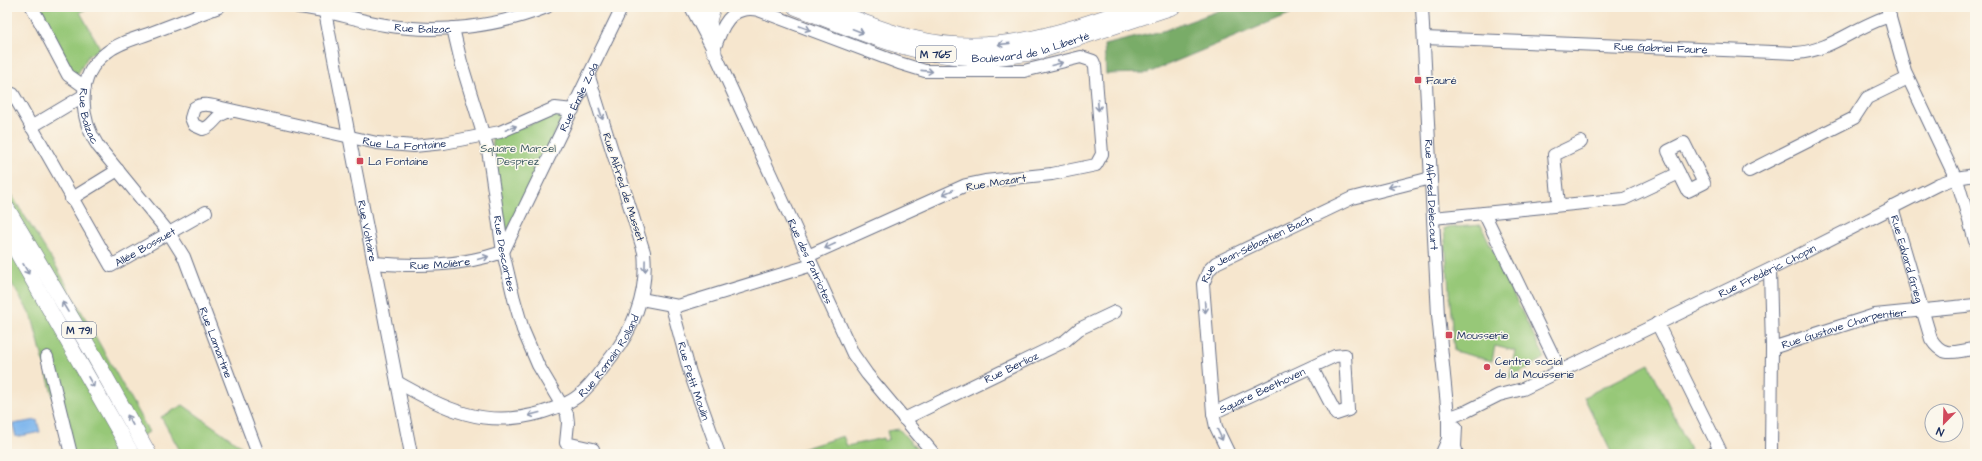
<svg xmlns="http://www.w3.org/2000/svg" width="1982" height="461" font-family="'Architects Daughter',sans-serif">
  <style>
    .green { fill: #97c878; stroke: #597c6b }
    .forest { fill: #79ac68; stroke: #4a6e63 }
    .water { fill: #7db5ed; stroke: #4c72a6 }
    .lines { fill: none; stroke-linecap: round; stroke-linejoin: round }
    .minor-casing { stroke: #686f85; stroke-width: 14 }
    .major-casing { stroke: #686f85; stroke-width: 16 }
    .minor { stroke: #fff; stroke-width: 12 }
    .major { stroke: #fff; stroke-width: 15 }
    .oneway { stroke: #8d97ae }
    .poi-dot { fill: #d1495b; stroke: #fbf7ec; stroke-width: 1.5 }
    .labels { text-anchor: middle; stroke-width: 3; stroke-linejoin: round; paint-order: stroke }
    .shield { fill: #fbf7ec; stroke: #5e6b89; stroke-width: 1 }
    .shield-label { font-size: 10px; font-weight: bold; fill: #1b2f5e }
    .street-label { font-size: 11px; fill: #1b2f5e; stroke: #fbf7ec }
    .poi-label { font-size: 11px; fill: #1b2f5e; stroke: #fbf7ec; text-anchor: start }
    .park-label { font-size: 11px; fill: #405d66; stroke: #fbf7ec }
  </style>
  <rect width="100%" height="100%" fill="#fbf7ec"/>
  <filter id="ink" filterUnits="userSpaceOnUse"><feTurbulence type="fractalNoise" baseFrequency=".025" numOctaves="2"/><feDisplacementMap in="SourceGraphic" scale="8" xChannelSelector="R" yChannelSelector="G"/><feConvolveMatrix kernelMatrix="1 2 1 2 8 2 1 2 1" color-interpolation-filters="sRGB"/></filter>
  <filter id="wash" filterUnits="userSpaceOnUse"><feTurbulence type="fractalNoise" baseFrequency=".012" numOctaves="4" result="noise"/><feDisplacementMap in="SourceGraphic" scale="16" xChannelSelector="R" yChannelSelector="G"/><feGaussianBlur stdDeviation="0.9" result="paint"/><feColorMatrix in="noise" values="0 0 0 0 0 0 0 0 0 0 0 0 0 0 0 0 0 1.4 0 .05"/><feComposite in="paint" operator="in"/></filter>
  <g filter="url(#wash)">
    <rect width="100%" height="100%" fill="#f6e6ce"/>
    <g class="green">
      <path d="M38,7H91L80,12L100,48L88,56L77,75L70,70Z"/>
      <path d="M565,112L505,236L492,138Z"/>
      <path d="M7,188L56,266L149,432L112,452L106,454H68L32,317L7,276Z"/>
      <path d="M1481,225L1499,263L1506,260L1516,281L1509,286L1545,358L1509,379L1515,351L1495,346L1492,361L1454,351L1444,228Z"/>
      <path d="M1649,364L1690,449L1680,454H1612L1584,397Z"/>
      <path d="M183,405L245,449L247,454H182L161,417Z"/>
      <path d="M899,429L921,454H786L843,436L847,446L883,438L884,441L889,439L887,431Z"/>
    </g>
    <path class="forest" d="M1229,7H1306L1148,73L1106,74L1104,45L1166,30Z"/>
    <path class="water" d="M37,420L40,432L16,437L13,424Z"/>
  </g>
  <g filter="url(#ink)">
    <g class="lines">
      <defs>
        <g id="minor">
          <path d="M32,7L68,75L85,87"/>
          <path id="s1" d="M219,7C195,16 172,25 148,34C134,39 118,43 106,53C76,76 79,117 98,146L169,233L184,257L258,454"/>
          <path id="s2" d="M298,7C328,10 355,20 385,25C439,34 496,27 547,7"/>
          <path id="s3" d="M324,7L411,454"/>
          <path id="s4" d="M691,7L714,51L853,354L867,374L934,454"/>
          <path d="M700,7L707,25"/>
          <path id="s5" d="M1422,7L1438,315L1448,416V439L1442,453"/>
          <path d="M1887,7L1905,71L1958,183L1975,241"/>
          <path id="s6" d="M453,28L461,62L488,150L503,252L514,299L523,330L538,365L567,414L568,423L566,443L593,449"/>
          <path id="s7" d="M1424,38L1796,53C1831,51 1857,25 1890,16"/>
          <path d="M714,50C721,28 730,4 758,10L899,63L925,71H1024L1081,57L1093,61L1095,66L1102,154L1096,165L1052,174L985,181L966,185L808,256"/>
          <path id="s8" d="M13,94L111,266L206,212"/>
          <path id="s9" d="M233,111C214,113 215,126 203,129L194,125L191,118L194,108C203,102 213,106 222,108L377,143L414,146L444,143L500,132L555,108L573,110"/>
          <path d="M31,127L83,96"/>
          <path d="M1684,143L1704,183L1688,191L1668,151Z"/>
          <path d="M1749,171L1854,118L1867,98L1908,78"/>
          <path d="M71,199L118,170"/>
          <path d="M1559,205L1554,155L1581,142"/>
          <path id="s10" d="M1892,207L1931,339C1944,360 1956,350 1975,349"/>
          <path d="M1484,213L1560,370"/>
          <path d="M1433,218L1624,199L1679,173"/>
          <path id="s11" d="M374,263C419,267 461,266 503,252L622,7"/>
          <path d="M1770,270L1772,348"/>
          <path d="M641,299L678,306L812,265"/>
          <path id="s12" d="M672,307L690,373L719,454"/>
          <path d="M1657,323L1720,450L1712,454"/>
          <path d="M47,357L71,454"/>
          <path id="s13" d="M397,382C445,409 484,429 540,413C553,409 568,404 578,396C592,385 601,370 612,356C635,326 648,291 644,252L589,77"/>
          <path id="s14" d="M1213,413L1335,356L1345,355L1348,410L1336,414L1312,368"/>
          <path id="s15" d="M1448,418L1467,411L1499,395L1523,389L1781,264L1939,184L1956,178L1975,175"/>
          <path id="s16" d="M904,419L1065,341L1079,329L1115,312"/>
          <path d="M1456,427L1455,447L1457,454"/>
          <path id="s17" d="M1229,454L1216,427L1213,413L1203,284L1209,270L1216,263L1352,198L1431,178"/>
          <path id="s18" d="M1771,454L1772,348L1875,315L1975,305"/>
        </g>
        <g id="major">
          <path d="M713,7L709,21L714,51"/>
          <path id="s19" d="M795,7C854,30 912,57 977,58C997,59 1017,55 1037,52L1173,7"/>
          <path d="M826,7C856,19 886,32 918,39C996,57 1062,32 1135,7"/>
          <path d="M7,208L93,354L149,454"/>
          <path d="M7,235L132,454"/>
        </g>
      </defs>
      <use href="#minor" class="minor-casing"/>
      <use href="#major" class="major-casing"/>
      <use href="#minor" class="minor"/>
      <use href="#major" class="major"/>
    </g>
    <defs><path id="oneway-shaft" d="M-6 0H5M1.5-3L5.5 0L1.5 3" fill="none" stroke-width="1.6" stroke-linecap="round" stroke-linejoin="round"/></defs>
    <g class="oneway">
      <use href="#oneway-shaft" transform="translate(805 28) rotate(20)"/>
      <use href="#oneway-shaft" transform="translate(858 31) rotate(21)"/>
      <use href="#oneway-shaft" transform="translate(1004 44) rotate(174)"/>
      <use href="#oneway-shaft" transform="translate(1057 64) rotate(-15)"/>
      <use href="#oneway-shaft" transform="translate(927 71) rotate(6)"/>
      <use href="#oneway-shaft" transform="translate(1098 105) rotate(85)"/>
      <use href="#oneway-shaft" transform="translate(601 114) rotate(72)"/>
      <use href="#oneway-shaft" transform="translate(511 128) rotate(-21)"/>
      <use href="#oneway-shaft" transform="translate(1394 186) rotate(165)"/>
      <use href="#oneway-shaft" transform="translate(948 192) rotate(157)"/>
      <use href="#oneway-shaft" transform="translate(830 246) rotate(155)"/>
      <use href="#oneway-shaft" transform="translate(483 258) rotate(-15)"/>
      <use href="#oneway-shaft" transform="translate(645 266) rotate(91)"/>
      <use href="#oneway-shaft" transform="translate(26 269) rotate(61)"/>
      <use href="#oneway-shaft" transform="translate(65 307) rotate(-121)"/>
      <use href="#oneway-shaft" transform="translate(1205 307) rotate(86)"/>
      <use href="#oneway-shaft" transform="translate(91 382) rotate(60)"/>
      <use href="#oneway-shaft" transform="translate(534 414) rotate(165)"/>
      <use href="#oneway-shaft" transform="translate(130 420) rotate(-119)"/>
      <use href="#oneway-shaft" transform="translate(1220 435) rotate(65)"/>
    </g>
  </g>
  <g class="poi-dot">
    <rect x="1414" y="76" width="8" height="8" rx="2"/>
    <rect x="356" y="157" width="8" height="8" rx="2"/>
    <rect x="1445" y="331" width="8" height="8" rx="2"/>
    <circle cx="1487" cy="367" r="4"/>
  </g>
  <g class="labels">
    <g class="shield">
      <rect x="916" y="46" width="40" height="16" rx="3"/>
      <rect x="62" y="322" width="34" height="16" rx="3"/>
    </g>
    <g class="shield-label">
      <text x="936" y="58">M 765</text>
      <text x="79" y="334">M 791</text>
    </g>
    <g class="street-label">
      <text dy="4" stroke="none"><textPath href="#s2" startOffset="127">Rue Balzac</textPath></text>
      <text dy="4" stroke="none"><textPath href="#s19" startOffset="245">Boulevard de la Liberté</textPath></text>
      <text dy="4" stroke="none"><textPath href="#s7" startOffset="237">Rue Gabriel Fauré</textPath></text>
      <text dy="4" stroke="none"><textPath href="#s11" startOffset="303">Rue Émile Zola</textPath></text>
      <text dy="4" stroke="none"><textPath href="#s1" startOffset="193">Rue Balzac</textPath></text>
      <text dy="4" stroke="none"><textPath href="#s9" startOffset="279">Rue La Fontaine</textPath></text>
      <text transform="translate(996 182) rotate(-9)" y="4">Rue Mozart</text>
      <text transform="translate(624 187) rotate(72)" y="4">Rue Alfred de Musset</text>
      <text dy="4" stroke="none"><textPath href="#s5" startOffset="188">Rue Alfred Delecourt</textPath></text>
      <text dy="4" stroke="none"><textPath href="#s3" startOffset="228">Rue Voltaire</textPath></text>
      <text dy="4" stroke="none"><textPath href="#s8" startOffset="237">Allée Bossuet</textPath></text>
      <text dy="4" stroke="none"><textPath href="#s17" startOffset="240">Rue Jean-Sébastien Bach</textPath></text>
      <text dy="4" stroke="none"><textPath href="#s6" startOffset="232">Rue Descartes</textPath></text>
      <text dy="4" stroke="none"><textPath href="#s10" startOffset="54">Rue Edvard Grieg</textPath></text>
      <text dy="4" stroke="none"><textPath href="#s4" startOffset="281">Rue des Patriotes</textPath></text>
      <text dy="4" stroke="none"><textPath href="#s11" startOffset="66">Rue Molière</textPath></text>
      <text dy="4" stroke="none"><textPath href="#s15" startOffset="352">Rue Frédéric Chopin</textPath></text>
      <text dy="4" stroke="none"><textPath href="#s18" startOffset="181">Rue Gustave Charpentier</textPath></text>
      <text dy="4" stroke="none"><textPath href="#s1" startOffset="457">Rue Lamartine</textPath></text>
      <text dy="4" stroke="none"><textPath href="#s13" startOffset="244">Rue Romain Rolland</textPath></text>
      <text dy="4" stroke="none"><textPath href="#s16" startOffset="119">Rue Berlioz</textPath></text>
      <text dy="4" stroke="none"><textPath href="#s12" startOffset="77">Rue Petit Moulin</textPath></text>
      <text dy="4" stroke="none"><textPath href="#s14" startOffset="54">Square Beethoven</textPath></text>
    </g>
    <g class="poi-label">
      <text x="1426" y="84">Fauré</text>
      <text x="368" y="165">La Fontaine</text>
      <text x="1457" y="339">Mousserie</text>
      <text x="1495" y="365">Centre social<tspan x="1495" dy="13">de la Mousserie</tspan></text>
    </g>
    <g class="park-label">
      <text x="518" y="152">Square Marcel<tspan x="518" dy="13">Desprez</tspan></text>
    </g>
  </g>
  <rect width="1982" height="461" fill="none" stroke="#fbf7ec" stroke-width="24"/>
  <g transform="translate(1944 423) rotate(203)"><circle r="19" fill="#fbf7ec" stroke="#a1a7b3"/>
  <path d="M0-3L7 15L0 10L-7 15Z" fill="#d1495b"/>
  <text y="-6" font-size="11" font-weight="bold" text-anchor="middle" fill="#1b2f5e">N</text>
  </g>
</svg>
